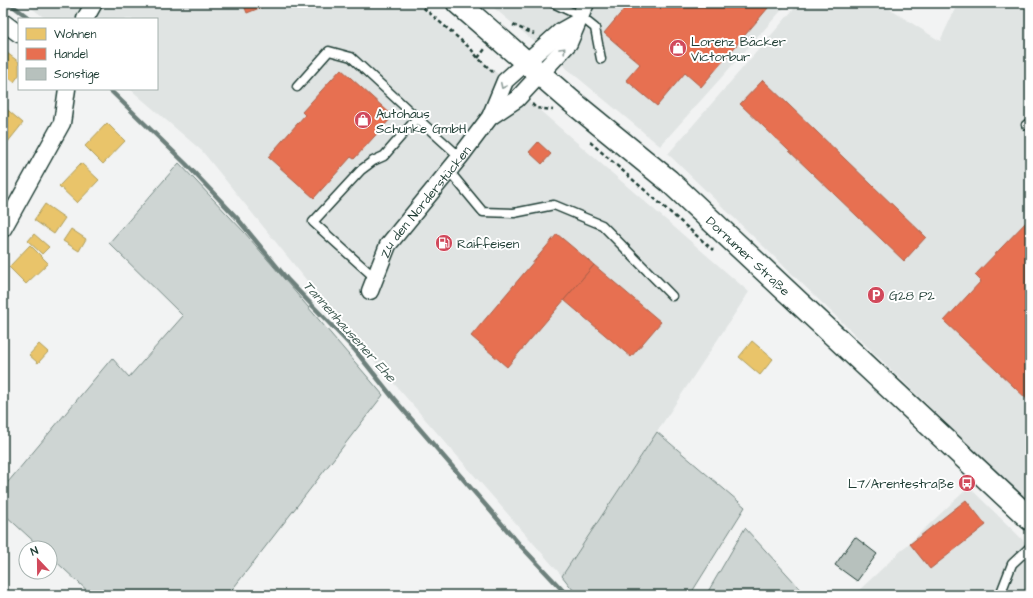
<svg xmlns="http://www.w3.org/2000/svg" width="1033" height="598" font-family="'Architects Daughter',sans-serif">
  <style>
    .built { fill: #e0e4e3 }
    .green { fill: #ced5d3; stroke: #768984 }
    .homes { fill: #e9c46a; stroke: #ac9c5a }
    .shops { fill: #e76f51; stroke: #ab6048 }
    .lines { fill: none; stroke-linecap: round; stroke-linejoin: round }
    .stream { stroke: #6d807b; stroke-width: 4.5 }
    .building { fill: #b7c1bd; stroke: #1f3d34 }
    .lane-casing { stroke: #1f3d34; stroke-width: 11 }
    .street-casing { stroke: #1f3d34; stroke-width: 19 }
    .secondary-casing { stroke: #1f3d34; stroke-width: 25 }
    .path { stroke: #1f3d34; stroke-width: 2.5; stroke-dasharray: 4 3; stroke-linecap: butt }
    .lane { stroke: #fff; stroke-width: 8 }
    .street { stroke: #fff; stroke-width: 16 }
    .secondary { stroke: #fff; stroke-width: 22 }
    .oneway { stroke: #8f9e9a }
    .labels { text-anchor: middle; stroke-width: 4; stroke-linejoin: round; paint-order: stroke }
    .poi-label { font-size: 13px; fill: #1f3d34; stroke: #fff; text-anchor: start }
    .street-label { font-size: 13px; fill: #1f3d34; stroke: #fff }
    .water-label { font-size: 14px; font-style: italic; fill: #465f57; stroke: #fff }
  </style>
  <rect width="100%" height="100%" fill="#f2f3f3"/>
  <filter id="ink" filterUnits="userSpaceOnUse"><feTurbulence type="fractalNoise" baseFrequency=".025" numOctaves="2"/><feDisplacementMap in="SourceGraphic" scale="8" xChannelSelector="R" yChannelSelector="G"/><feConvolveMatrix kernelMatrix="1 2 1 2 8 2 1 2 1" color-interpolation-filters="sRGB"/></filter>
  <g filter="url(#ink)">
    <g class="built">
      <path d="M25,3H416L749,292L562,576L342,324L202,151L130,89H157V19H46Z"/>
      <path d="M488,3H788L660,146Z"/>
      <path d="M799,3H880L940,41L958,3H1030V504L668,154Z"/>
      <path d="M969,487L1030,547V595H854Z"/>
    </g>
    <g class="green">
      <path d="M179,163L245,233L383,395L228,595H92L50,556V548H41L3,513V488L112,358L129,377L183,316L109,243Z"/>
      <path d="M657,432L745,507L690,595H577L562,576Z"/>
      <path d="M745,528L806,595H706Z"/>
    </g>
    <g class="homes">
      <path d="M7,53L19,62V75L14,82L3,73V58Z"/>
      <path d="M3,106L23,123L3,148Z"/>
      <path d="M107,123L125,141L103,164L85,146Z"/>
      <path d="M81,163L99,180L77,203L59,186Z"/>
      <path d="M45,204L65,218L54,234L34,220Z"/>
      <path d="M71,229L86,239L79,251L63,241Z"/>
      <path d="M34,234L49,247L42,254L28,241Z"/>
      <path d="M30,245L48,263L26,284L9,267Z"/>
      <path d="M752,341L773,359L760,375L739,357Z"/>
      <path d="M39,344L48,352L38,363L29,355Z"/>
    </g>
    <g class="shops">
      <path d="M243,3H272L247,13Z"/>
      <path d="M627,3H764L763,4L768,8L701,87L685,73L657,106L626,80L640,64L604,33L625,8Z"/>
      <path d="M341,69L393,116L354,159L351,157L314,198L268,157L305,115L302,112Z"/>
      <path d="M763,80L926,237L904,261L740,104Z"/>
      <path d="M538,142L551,154L542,164L529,152Z"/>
      <path d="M1030,218V402L944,321L981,281L975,275Z"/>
      <path d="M557,234L594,265L507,367L471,336Z"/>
      <path d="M594,265L661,322L631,357L564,300Z"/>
      <path d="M966,500L986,525L930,569L910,544Z"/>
    </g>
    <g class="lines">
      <g class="stream">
        <path d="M9,3L30,19"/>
        <path d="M109,89L186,164L237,218L287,279L355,350L394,399L520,545L567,595"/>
      </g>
    </g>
    <path class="building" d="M855,537L877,554L857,581L835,565Z"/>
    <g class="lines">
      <defs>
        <g id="lane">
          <path d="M553,3L580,16L595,28L601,59"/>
          <path d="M297,87L329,51L351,57L417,118"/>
          <path d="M1026,125L1030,122"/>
          <path d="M449,171L483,212L514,213L554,205L602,225L672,296"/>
          <path d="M374,277L313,222L361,170L373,161L384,156L417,118L460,157"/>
          <path d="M1000,595L1012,564L1030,547"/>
        </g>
        <g id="street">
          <path d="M85,19L94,3"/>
          <path d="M3,22L19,34"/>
          <path d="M490,117L517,99L569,43L586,3"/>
          <path d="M3,229L62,123L67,89"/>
          <path id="s1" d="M370,291L388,245L460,157L490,117L505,81L561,31L577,22"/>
        </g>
        <g id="secondary">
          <path id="s2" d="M458,3L571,101L669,181L1030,519"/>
        </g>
      </defs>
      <use href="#lane" class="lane-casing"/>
      <use href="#street" class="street-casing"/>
      <use href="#secondary" class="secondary-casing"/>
      <g class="path">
        <path d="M418,3L471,49L478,58L494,73"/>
        <path d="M513,25L534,34"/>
        <path d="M478,58L485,49"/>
        <path d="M532,104L536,108L553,110"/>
        <path d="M590,142L713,250"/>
      </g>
      <use href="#lane" class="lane"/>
      <use href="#street" class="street"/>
      <use href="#secondary" class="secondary"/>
    </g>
    <defs><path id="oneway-chevron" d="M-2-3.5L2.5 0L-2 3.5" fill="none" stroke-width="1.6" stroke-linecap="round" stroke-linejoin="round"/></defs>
    <g class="oneway">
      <use href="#oneway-chevron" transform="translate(563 50) rotate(-47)"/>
      <use href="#oneway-chevron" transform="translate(503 86) rotate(116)"/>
    </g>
  </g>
  <defs>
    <symbol id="shop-disc" viewBox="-11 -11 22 22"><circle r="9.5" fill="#d1495b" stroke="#fff"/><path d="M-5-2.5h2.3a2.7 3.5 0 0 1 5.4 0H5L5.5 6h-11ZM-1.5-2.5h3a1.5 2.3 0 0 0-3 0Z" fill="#fff"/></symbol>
    <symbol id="fuel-disc" viewBox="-11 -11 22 22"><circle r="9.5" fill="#d1495b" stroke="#fff"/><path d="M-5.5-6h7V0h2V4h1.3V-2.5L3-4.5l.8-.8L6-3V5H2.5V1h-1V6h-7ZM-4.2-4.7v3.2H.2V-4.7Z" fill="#fff"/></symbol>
    <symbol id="parking-disc" viewBox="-11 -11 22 22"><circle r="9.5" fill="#d1495b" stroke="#fff"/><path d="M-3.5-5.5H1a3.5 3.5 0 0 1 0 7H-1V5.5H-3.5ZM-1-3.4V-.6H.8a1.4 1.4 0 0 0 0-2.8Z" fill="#fff"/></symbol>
    <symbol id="bus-disc" viewBox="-11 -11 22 22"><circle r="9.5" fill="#d1495b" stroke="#fff"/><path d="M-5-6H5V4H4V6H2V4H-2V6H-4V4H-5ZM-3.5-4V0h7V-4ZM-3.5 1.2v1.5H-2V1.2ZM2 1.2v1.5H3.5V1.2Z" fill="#fff"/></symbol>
  </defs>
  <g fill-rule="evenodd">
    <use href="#shop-disc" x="668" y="38" width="20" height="20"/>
    <use href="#shop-disc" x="353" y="110" width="20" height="20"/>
    <use href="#fuel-disc" x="434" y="233" width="20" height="20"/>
    <use href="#parking-disc" x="866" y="285" width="20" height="20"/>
    <use href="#bus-disc" x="957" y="473" width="20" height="20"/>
  </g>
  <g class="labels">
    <g class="poi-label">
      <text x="691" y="46">Lorenz Bäcker<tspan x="691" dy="15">Victorbur</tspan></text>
      <text x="376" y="118">Autohaus<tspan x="376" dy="15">Schunke GmbH</tspan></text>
      <text x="457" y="248">Raiffeisen</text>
      <text x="889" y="300">G28 P2</text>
      <text x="954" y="488" text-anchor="end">L7/Arentestraße</text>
    </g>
    <g class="street-label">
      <text dy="5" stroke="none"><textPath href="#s1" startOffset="106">Zu den Norderstücken</textPath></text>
      <text dy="5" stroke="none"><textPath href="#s2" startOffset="385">Dornumer Straße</textPath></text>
    </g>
    <g class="water-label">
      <text transform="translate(350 331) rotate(48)" y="5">Tannenhausener Ehe</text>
    </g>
  </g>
  <rect width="1033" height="598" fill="none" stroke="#fff" stroke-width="16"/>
  <rect x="8" y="8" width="1017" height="582" fill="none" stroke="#1f3d34" stroke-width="1.5" filter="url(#ink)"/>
  <rect x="18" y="18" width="140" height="72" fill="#ffffff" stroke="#a5b1ae"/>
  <rect x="26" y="28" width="20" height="12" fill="#e9c46a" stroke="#a5b1ae"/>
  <text x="54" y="38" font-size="12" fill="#1f3d34">Wohnen</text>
  <rect x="26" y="48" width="20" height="12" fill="#e76f51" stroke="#a5b1ae"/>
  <text x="54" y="58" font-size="12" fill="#1f3d34">Handel</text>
  <rect x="26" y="68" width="20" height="12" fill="#b7c1bd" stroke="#a5b1ae"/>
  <text x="54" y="78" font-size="12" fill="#1f3d34">Sonstige</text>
  <g transform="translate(38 560) rotate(338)"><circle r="19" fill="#ffffff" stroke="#a5b1ae"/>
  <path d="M0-3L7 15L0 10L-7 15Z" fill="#d1495b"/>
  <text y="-6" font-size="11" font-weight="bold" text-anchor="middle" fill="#1f3d34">N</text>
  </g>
</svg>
